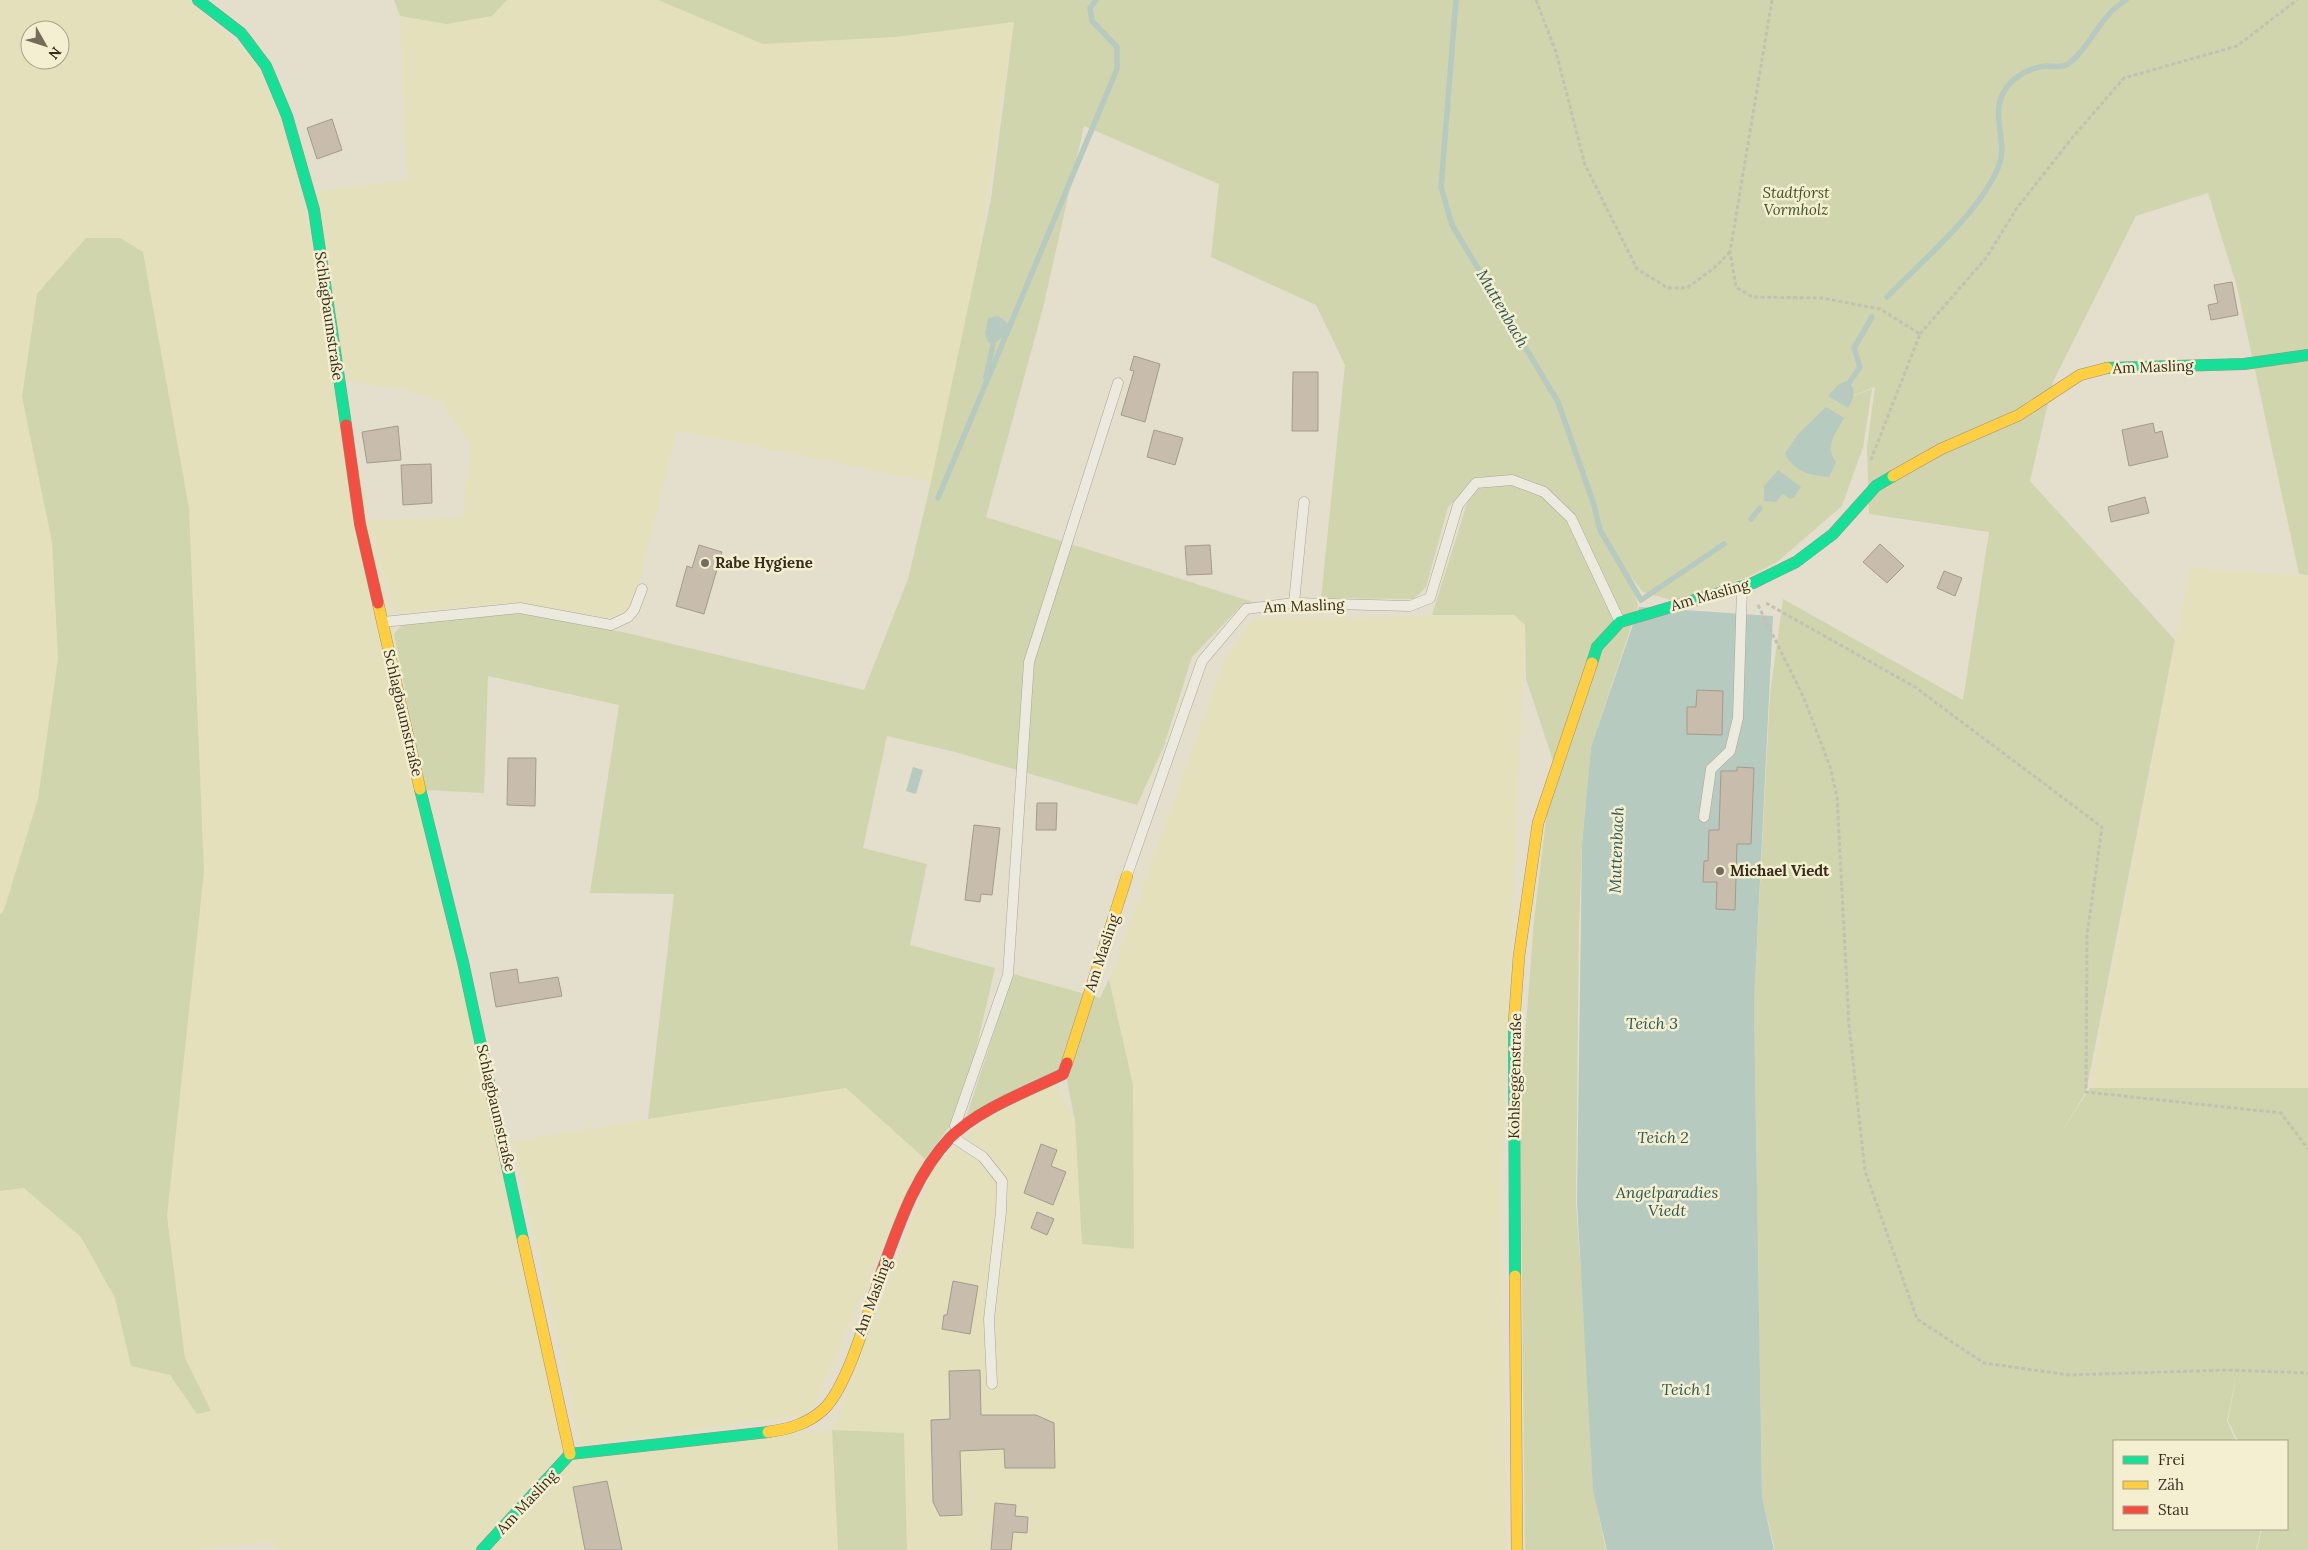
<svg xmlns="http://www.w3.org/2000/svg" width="2308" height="1550" font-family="Lora,serif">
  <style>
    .farmland { fill: #e4e0bc; fill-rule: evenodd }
    .green { fill: #d0d5ae }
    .water { fill: #b7cac0 }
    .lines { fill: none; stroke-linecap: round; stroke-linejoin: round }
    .stream { stroke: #b7cac0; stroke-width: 5.5 }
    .building { fill: #c8bdad; stroke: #a49b8b }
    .lane-casing { stroke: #a9a495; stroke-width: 11 }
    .fast-casing { stroke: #999385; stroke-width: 12 }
    .slow-casing { stroke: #999385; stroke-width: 12 }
    .jam-casing { stroke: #999385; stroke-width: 12 }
    .path { stroke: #c5c0b4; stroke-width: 3; stroke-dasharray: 4 2.5; stroke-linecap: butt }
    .lane { stroke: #ece9de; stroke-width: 10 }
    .fast { stroke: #16e098; stroke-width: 11 }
    .slow { stroke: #ffcf43; stroke-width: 11 }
    .jam { stroke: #f24e42; stroke-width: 11 }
    .poi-dot { fill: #746b5a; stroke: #f5efd1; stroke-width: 2 }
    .labels { text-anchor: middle; stroke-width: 5; stroke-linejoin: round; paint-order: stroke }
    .park-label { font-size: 15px; font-style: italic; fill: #435424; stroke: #f5efd1 }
    .street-label { font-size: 15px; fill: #382d1d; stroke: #f5efd1 }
    .poi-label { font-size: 15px; font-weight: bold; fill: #382d1d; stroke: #f5efd1; text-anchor: start }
    .water-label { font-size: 16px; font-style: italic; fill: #2d5657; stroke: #f5efd1 }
  </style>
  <rect width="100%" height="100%" fill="#e4dfcc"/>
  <g class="farmland">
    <path d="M0,0H188L257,62L292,148L565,1455L479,1550H277L272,1540L200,1550H0V1191L24,1188L81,1237L115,1298L131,1366L170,1375L197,1414L211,1410L185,1358L167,1216L204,872L189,508L143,253L22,398L52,542L58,659L38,799L21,860L4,910L0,915ZM30,30H60V60H30Z"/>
    <path d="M507,0H658L763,44L895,37L1014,22L972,294L931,482L677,430L630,622L519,602L394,613L370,520L462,518L471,446L441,401L407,390L344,381L313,192L407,180L400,16L447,24L492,16Z"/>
    <path d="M2190,568L2308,576V1088H2090Z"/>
    <path d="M1514,615L1525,625L1501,1189L1506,1550H907L904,1433L832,1430L838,1550H484L568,1460L659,1445L832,1430L931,1171L994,1111L1055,1084L1075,1122L1082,1243L1134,1249L1133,1085L1110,978L1224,661L1253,619Z"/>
    <path d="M846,1088L925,1159L903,1201L816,1402L806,1415L581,1445L513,1141Z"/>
  </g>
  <g class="green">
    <path d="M394,0H507L492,16L447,24L400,16Z"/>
    <path d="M658,0H2308V575L2299,574L2237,287L2208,193L2136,216L2053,382L2030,481L2175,640L2086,1092L2061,1133L2090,1088H2308V1550H2257L2262,1529H2287V1441H2238L2228,1421L2238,1367L2227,1421L2236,1441H2114V1529H2261L2256,1550H1775L1762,1497L1754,1002L1770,694L1783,599L1963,700L1989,532L1869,514L1867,447L1875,387L1819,409L1872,389L1863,447L1842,506L1777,562L1750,576L1747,564L1750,576L1674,601L1643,592L1630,576L1638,606L1591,747L1582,844L1579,930L1576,1203L1589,1393L1593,1490L1606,1550H1525L1520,1103L1534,920L1553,761L1526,679L1525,625L1514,615H1432L1473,484L1448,507L1426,587L1414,599L1321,598L1345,365L1316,305L1211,257L1219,184L1084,126L1043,308L986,517L1256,603L1241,606L1192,657L1164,746L1137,805L955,752L887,736L863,848L927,864L910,945L995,968L970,1075L953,1122L925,1159L846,1088L648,1119L674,894L590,893L619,705L488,676L484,793L425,790L394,634L404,622L521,613L627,633L864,690L908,579L931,482L991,199L1014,22L895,37L763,44Z"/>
    <path d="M86,238H120L143,252L189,508L204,872L167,1216L185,1358L211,1411L197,1414L170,1375L131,1366L115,1298L81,1237L24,1188L0,1191V915L4,910L38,799L58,659L52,542L22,397L37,294Z"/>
    <path d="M1013,974L1100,998L1109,979L1133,1085L1134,1249L1082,1244L1075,1122L1065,1070L967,1115Z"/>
    <path d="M832,1430L904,1433L907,1550H838Z"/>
  </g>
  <g class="water">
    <path d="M998,316L1010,325L1006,334L993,345L988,342L985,334L988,318Z"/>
    <path d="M1846,381L1853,387C1855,396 1852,401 1848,408L1828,396L1838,385Z"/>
    <path d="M1826,407L1844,418C1835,435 1824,445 1836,462L1829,477C1812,476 1791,471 1785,453L1799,433Z"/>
    <path d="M1778,470L1801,487L1794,497L1790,499L1783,494L1776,502L1764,501V486Z"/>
    <path d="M1639,607L1773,616L1754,1003L1762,1497L1774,1550H1607L1593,1491L1577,1202L1582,844L1591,747Z"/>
    <path d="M913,767L923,770L916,794L906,791Z"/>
  </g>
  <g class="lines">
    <g class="stream">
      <path d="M1456,0L1441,187L1452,225L1558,402L1594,505L1600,530L1641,600L1724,544"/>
      <path d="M1887,297C1922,261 1979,213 1998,168C2010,141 1987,113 2007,87C2015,76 2032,67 2046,66C2053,66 2062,68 2068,64C2092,46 2099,16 2126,0"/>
      <path d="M986,377L993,345"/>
      <path d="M1849,383L1860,367L1854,348L1872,317"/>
      <path d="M938,498L1117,69V47L1092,21L1090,8L1096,0"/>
      <path d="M1751,519L1760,508"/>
    </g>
  </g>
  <g class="building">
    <path d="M332,119L342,150L317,159L307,128Z"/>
    <path d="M2232,282L2238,315L2211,320L2208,305L2218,303L2214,285Z"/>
    <path d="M1134,356L1160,364L1145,422L1121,415L1134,371L1130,370Z"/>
    <path d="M1293,372H1318V431H1292Z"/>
    <path d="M2153,423L2155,433L2162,431L2168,457L2129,466L2122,430Z"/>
    <path d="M398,426L401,460L367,463L362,432Z"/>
    <path d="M1154,430L1183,438L1175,465L1147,457Z"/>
    <path d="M431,464L432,503L403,505L401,465Z"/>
    <path d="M2145,497L2149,513L2111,522L2108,507Z"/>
    <path d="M1880,544L1904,566L1887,583L1863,562Z"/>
    <path d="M699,545L722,552L704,614L676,606L687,566L692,568Z"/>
    <path d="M1210,545L1212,574L1187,575L1185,546Z"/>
    <path d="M1944,571L1962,578L1955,596L1937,588Z"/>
    <path d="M1697,690L1723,691L1722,735L1687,734V707H1696Z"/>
    <path d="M508,758H536L535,806L507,805Z"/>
    <path d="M1737,767L1754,768L1751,844H1737L1735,910L1716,909L1717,882H1703L1704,861H1708L1709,830H1719L1721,771H1737Z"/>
    <path d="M1037,803H1057L1056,830H1036Z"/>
    <path d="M974,825L1000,828L992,895L981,894L980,902L965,900Z"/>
    <path d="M517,969L519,983L558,977L562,996L496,1007L490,973Z"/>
    <path d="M1041,1144L1057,1150L1051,1166L1066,1172L1053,1205L1024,1193Z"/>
    <path d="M1037,1212L1054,1219L1047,1235L1031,1228Z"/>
    <path d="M953,1281L978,1286L970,1334L942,1329L944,1315H947Z"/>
    <path d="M980,1370L981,1415H1036L1054,1423L1055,1468H1005L1004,1449L960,1451L962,1515L940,1516L933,1502L931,1420L950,1419L949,1371Z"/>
    <path d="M607,1481L622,1550H585L573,1487Z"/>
    <path d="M995,1503L1016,1505L1015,1516L1028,1517L1027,1533L1013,1532L1011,1550H991Z"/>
  </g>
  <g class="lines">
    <defs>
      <g id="lane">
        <path d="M1294,603L1304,502"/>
        <path d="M383,622L520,608L611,625L628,617L634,610L642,589"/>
        <path d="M1704,817L1711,769L1730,751L1738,718L1742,588"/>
        <path d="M1127,875L1202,661L1246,609L1294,603L1410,606L1430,598L1458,505L1476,483L1512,480L1544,492L1571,518L1620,622"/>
        <path d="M955,1126L1008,975L1029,662L1118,383"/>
        <path d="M954,1138L983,1157L1002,1181L1001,1212L989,1319L992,1384"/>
      </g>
      <g id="fast">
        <path d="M198,0L241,33L266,66L287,116L314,210L346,425"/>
        <path d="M2107,368L2244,364L2308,355"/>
        <path d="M1592,663L1597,647L1620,622L1753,583L1796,562L1833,534L1876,486L1893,476"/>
        <path d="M420,789L463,962L523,1240"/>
        <path d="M1514,1023L1515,1276"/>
        <path d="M482,1550L570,1454L768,1432"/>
      </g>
      <g id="slow">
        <path d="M1893,476L1941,449L2019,415L2080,375L2107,368"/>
        <path d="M378,603L420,789"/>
        <path d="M1514,1023L1519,956L1538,823L1592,663"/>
        <path d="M1067,1063L1127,876"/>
        <path d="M523,1240L570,1454"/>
        <path d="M1515,1276L1517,1550"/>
        <path d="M768,1432C789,1429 808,1424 824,1409C849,1385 870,1305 882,1271"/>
      </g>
      <g id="jam">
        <path d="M346,425L360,524L378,603"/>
        <path d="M882,1271C899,1225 915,1175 950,1138C977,1110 1028,1091 1063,1074L1067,1063"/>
      </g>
    </defs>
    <use href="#lane" class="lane-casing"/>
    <use href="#fast" class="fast-casing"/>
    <use href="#slow" class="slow-casing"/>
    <use href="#jam" class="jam-casing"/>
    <g class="path">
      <path d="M1536,0L1556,52L1585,165L1637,269L1668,288H1687L1714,268L1730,252"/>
      <path d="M1772,0L1730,252L1736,287L1752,297L1822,298L1880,309L1920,334L1870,462"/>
      <path d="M1920,334L1986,258L2017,208L2072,138L2124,78L2237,46L2297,0"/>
      <path d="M1766,603L1915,687L2102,827L2087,935L2086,1092L2281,1113L2308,1149"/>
      <path d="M1758,605L1804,698L1830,767L1837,797L1849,1025L1865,1171L1917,1319L1984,1363L2069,1375L2228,1370L2308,1373"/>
    </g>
    <use href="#lane" class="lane"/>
    <use href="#fast" class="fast"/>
    <use href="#slow" class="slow"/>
    <use href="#jam" class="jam"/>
  </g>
  <g class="poi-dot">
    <circle cx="705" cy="563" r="5"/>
    <circle cx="1720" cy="871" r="5"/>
  </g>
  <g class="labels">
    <g class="park-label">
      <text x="1796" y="198">Stadtforst<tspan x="1796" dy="17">Vormholz</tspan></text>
    </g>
    <g class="street-label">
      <text transform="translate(329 316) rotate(82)" y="5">Schlagbaumstraße</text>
      <text transform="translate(2153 367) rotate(-2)" y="5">Am Masling</text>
      <text transform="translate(1710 595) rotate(-16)" y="5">Am Masling</text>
      <text transform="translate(1304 606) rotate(-2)" y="5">Am Masling</text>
      <text transform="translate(403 713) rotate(77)" y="5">Schlagbaumstraße</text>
      <text transform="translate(1102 953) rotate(-72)" y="5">Am Masling</text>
      <text transform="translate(1515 1076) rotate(-89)" y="5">Kohlseggenstraße</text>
      <text transform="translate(496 1108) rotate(77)" y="5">Schlagbaumstraße</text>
      <text transform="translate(873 1297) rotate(-70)" y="5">Am Masling</text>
      <text transform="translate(527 1502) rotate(-47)" y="5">Am Masling</text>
    </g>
    <g class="poi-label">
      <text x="715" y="568">Rabe Hygiene</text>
      <text x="1730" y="876">Michael Viedt</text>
    </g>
    <g class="water-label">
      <text transform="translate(1503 308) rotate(60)" y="6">Muttenbach</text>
      <text transform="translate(1616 850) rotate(-88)" y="6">Muttenbach</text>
      <text x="1652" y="1029">Teich 3</text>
      <text x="1663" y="1143">Teich 2</text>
      <text x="1667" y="1198">Angelparadies<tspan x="1667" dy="18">Viedt</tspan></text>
      <text x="1686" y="1395">Teich 1</text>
    </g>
  </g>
  <rect x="2113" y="1440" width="175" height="90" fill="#f5efd1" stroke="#a9a189"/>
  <rect x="2123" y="1456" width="25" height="8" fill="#16e098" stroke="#a9a189"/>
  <text x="2158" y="1465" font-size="15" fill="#382d1d">Frei</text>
  <rect x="2123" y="1481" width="25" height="8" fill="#ffcf43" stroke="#a9a189"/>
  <text x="2158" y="1490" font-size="15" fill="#382d1d">Zäh</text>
  <rect x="2123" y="1506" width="25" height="8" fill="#f24e42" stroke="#a9a189"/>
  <text x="2158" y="1515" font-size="15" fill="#382d1d">Stau</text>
  <g transform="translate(45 45) rotate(129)"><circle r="24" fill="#f5efd1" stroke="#a9a189"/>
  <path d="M0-4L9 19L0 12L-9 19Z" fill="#746b5a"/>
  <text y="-8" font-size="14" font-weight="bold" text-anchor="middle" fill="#382d1d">N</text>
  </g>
</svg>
